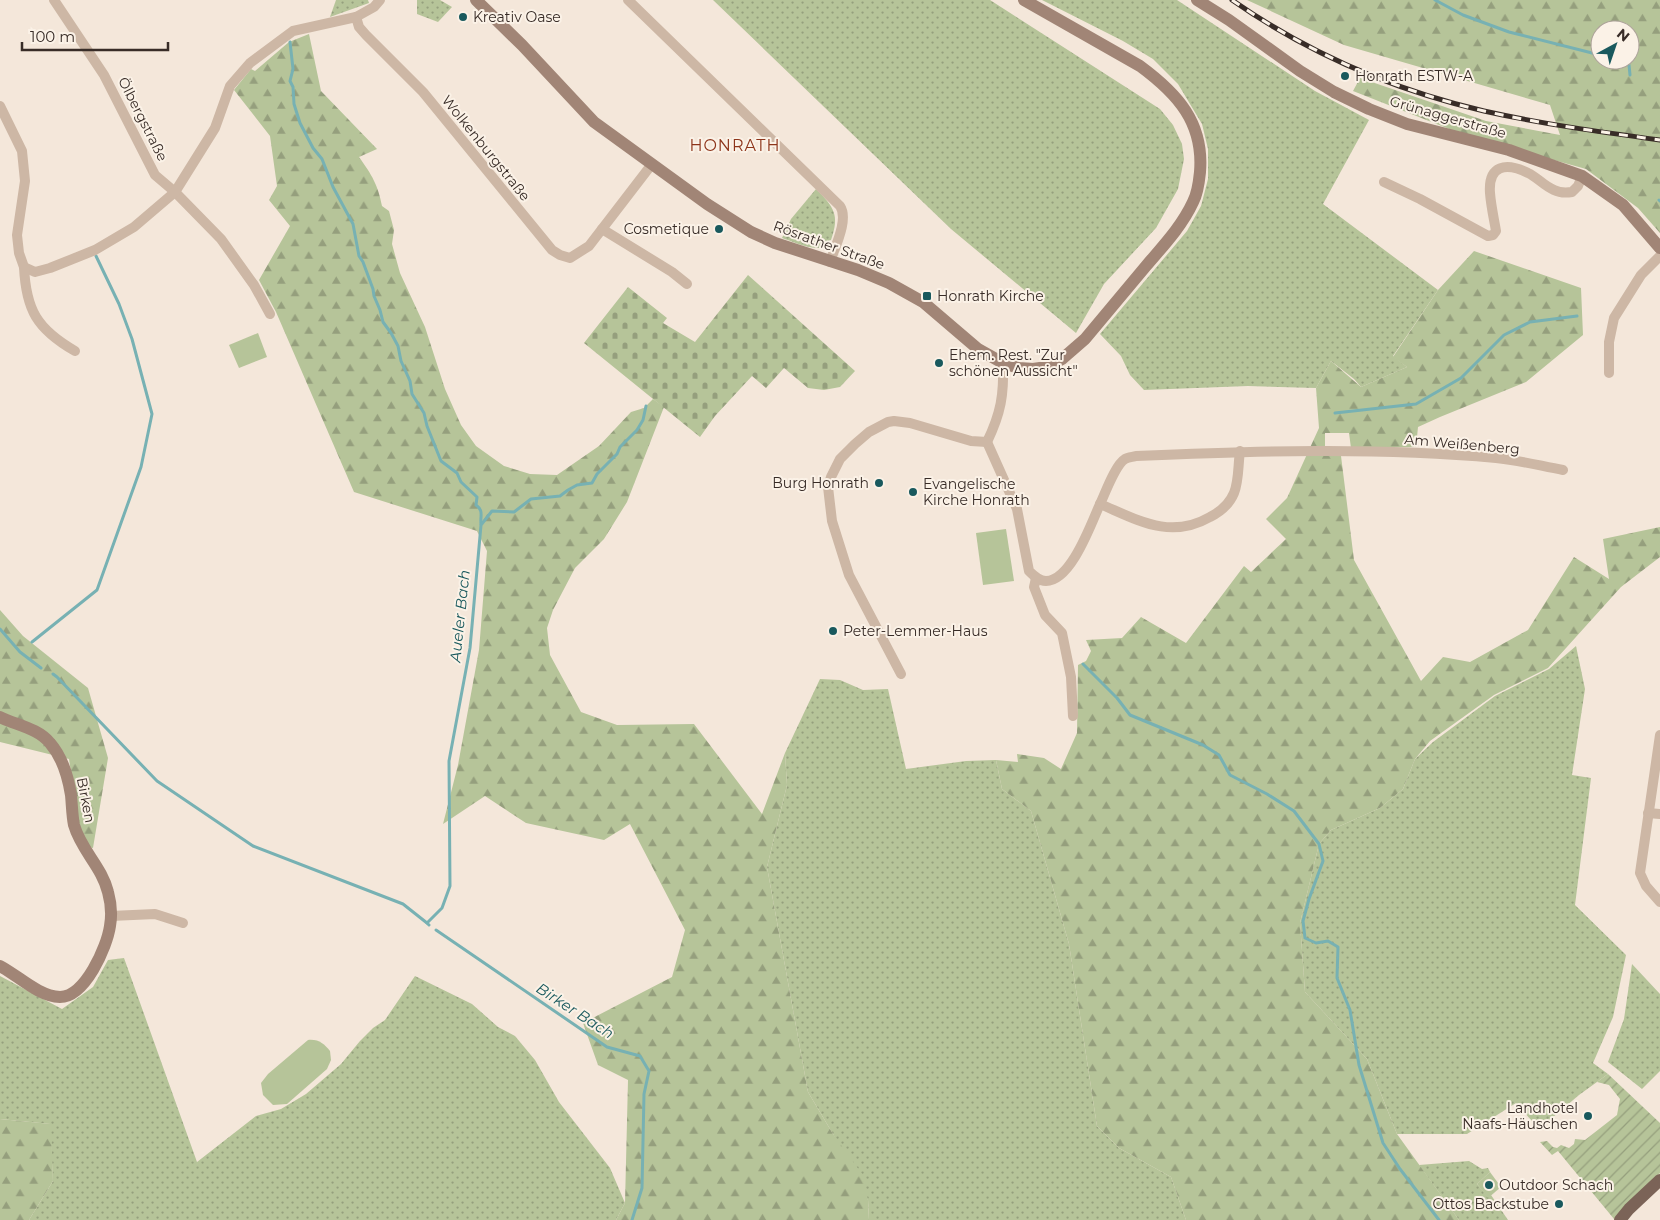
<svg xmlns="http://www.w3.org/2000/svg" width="1660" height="1220" font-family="Montserrat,sans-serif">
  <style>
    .grass { fill: url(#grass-dots) }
    .forest { fill: url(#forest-firs); fill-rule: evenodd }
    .cemetery { fill: url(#cemetery-stones) }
    .garden { fill: url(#garden-furrows) }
    .pitch { fill: #b6c499 }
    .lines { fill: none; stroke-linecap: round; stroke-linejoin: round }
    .stream { stroke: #77b1b3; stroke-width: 3 }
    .street { stroke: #cdb7a5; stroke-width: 10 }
    .secondary { stroke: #a18576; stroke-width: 12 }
    .primary { stroke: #7b6357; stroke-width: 12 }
    .rail-casing { stroke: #382c27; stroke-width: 5 }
    .rail { stroke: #fbf2e7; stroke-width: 3; stroke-dasharray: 9; stroke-linecap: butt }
    .poi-dot { fill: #19595d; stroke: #fbf2e7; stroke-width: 2 }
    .labels { text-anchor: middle; stroke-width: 4; stroke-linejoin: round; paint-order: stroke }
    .poi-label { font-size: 14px; fill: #382c27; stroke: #fbf2e7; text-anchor: start }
    .street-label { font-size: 14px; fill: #382c27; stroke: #fbf2e7 }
    .water-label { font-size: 15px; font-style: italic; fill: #19595d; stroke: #fbf2e7 }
    .quarter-label { font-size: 16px; letter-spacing: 1px; fill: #8d341a; stroke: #fbf2e7 }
  </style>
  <defs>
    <pattern id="grass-dots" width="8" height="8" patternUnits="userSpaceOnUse" patternTransform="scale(1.25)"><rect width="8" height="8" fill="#b6c499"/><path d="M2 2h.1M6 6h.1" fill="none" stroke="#959f7d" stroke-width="1.8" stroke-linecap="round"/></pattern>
    <pattern id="forest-firs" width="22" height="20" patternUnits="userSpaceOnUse" patternTransform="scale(1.25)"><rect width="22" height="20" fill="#b6c499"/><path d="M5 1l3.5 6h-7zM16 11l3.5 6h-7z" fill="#959f7d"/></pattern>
    <pattern id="cemetery-stones" width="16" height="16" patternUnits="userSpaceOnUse" patternTransform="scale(1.25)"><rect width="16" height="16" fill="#b6c499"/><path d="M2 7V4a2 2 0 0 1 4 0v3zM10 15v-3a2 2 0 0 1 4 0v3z" fill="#959f7d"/></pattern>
    <pattern id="garden-furrows" width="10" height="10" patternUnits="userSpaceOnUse" patternTransform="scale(1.25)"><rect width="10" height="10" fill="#b6c499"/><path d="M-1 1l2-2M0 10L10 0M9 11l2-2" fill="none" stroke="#959f7d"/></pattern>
  </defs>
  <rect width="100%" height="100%" fill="#f4e7da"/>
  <g class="grass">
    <path d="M336,0H368L369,3L330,17Z"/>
    <path d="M417,0H440L452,7L438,22L417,14Z"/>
    <path d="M713,0H990L1160,109L1173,125L1182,144L1184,159L1178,189L1156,228L1104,284L1076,333L951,229Z"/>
    <path d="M1042,0H1177L1315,91L1369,120L1323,204L1438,290L1393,356L1407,367L1361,387L1354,379L1331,361L1316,388L1248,386L1144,390L1130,375L1121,356L1100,334L1187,231L1201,206L1208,179V149L1202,124L1178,84L1153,59L1123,41Z"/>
    <path d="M816,189C834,207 840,215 831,240C827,241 825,245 822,247C813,251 791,241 782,238L791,219Z"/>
    <path d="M1576,646L1585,689L1572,775L1591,778L1575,905L1626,955L1613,1017L1593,1063L1608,1074L1579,1095L1539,1129L1516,1103L1467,1134H1397L1367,1059L1305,992L1300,923L1319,844L1331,830L1380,808L1403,789L1415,759L1433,742L1495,696L1549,669Z"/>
    <path d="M820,679L840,680L863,690L888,689L906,769L966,761L996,760L1002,789L1031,811L1069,944L1097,1126L1119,1148L1171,1177L1186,1220H869L868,1200L833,1134L808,1092L767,867L787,785L785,753Z"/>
    <path d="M124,958L197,1162L256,1116L281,1109L306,1094L341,1064L360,1041L373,1028L385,1020L415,976L472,1004L498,1027L515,1036L535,1060L559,1102L610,1168L625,1203L616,1220H29L53,1181L50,1124L0,1119V976L62,1009L93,987L108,960Z"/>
    <path d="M1632,964L1660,994V1071L1642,1089L1608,1062L1624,1019Z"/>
    <path d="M1469,1161L1482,1169L1488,1168L1490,1172L1477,1184L1488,1197L1491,1195L1508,1220H1459L1419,1165Z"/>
  </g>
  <g class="forest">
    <path d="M1247,0H1660V233L1638,208L1586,169L1467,136L1353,91L1360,78L1486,121L1560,135L1550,105L1344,45ZM1600,30H1630V60H1600Z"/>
    <path d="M309,34L321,91L377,149L359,157C372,175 378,185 382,206L389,211L394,230L392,244L400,273L425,327L445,389L461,425L476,446L504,466L530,474L557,475L599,446L631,412L644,408L653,399L664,407L627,502L604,539L575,568L553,610L547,628L550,655L581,712L617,725L694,724L762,814L785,753L787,785L767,867L808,1092L833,1134L862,1174L868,1200L869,1220H616L625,1203L628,1080L598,1065L583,1023L672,977L685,930L630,824L604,840L526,823L485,796L443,824L458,765L479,650L487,551L477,531L354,492L276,312L259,280L290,226L269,200L277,186L270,136L234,90L251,69L255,71L289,42Z"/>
    <path d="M1474,251L1581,288L1583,335L1526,382L1440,417L1418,427L1416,447L1351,448L1349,433H1325V455L1341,456L1354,560L1421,681L1443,657L1470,662L1528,630L1574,557L1609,579L1603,539L1660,527V557L1621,587L1548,668L1494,695L1430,741L1415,759L1403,789L1380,808L1331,830L1319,844L1300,923L1305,992L1367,1059L1397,1134L1459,1220H1186L1171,1177L1119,1148L1097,1126L1069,944L1031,811L1002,789L996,760L1018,762L1017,754L1044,758L1061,769L1077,733L1078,665L1086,661L1091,651L1086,640L1122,638L1141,617L1186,643L1244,566L1251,572L1286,539L1266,519L1287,498L1319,428L1316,388L1331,361L1361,387L1407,367L1393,357L1438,290Z"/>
    <path d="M0,610L23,636L88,688L108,758L93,848L89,847L79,828L69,759L0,742Z"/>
    <path d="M0,1119L51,1124L53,1181L29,1220H0Z"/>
  </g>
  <path class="cemetery" d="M748,275L855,371L840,387L824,390L808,388L784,368L766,388L752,376L715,416L700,437L584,343L628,287L667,318L663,323L695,342Z"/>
  <path class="garden" d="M1608,1074L1660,1123V1173L1614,1219L1558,1151L1552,1155L1540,1142L1547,1141L1553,1147L1557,1148L1561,1145L1569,1148L1574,1144L1575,1139L1585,1140L1617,1115L1620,1099L1609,1085L1597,1082Z"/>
  <g class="pitch">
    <path d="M258,333L267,357L239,368L229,345Z"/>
    <path d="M1006,529L1014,581L983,585L976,533Z"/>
    <path d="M308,1040C319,1039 324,1044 330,1051L331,1060L327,1069L287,1104L273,1105L263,1095L261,1083L268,1074Z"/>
    <path d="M1490,1172L1501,1187L1488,1198L1477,1184Z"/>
  </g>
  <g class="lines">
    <g class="stream">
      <path d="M1435,0L1463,15L1509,32L1600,55"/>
      <path d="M290,42L293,69L290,81L293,87L294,104L300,123L313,148L322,159L333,187L353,224L359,256L363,262L373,289L374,296L380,310L383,322L391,333L398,346L401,361L410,381L412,394L424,413L427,426L441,461L457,473L461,482L477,497L476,505C484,511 480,516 481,524"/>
      <path d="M1613,60L1629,65L1630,75"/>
      <path d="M1659,200L1660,201"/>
      <path d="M1335,413L1416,404L1461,378L1504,335L1530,322L1577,316"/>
      <path d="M0,629L20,652L41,668"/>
      <path d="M32,642L97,590L141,467L152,414L132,339L119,304L96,256"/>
      <path d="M1083,664L1117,698L1130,715L1203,745L1219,755L1230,775L1267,794L1294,811L1319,844L1323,861L1309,899L1303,921L1305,938L1316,943L1328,941L1338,947L1337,978L1350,1010L1359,1065L1383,1143L1400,1169L1439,1220"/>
      <path d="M53,674L57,677L157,781L253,846L403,904L427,923"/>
      <path d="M429,925L427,923L442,908L450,886L449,761L470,648L481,525L492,511L514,512L531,499L560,496L568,490L577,485L592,483L597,474L617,454L620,447L637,430L643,420L646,406"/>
      <path d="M436,930L607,1047L640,1056L649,1071L644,1094L642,1188L632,1220"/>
    </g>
    <g class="street">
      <path d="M54,0L104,75L155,175L175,192L221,239L254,285L270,314"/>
      <path d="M628,0L840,206C849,219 835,247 830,262"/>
      <path d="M356,17L359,27L366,35L423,92L552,250L560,255L570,258L589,246L652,164"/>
      <path d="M0,106L22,151L25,181L17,235L19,253L24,267L35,272L50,268L95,250L134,227L175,192L215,128L230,86L250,63L293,31L356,17L374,7L380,0"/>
      <path d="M1384,182L1420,199L1488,236L1493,235L1496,231C1494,219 1491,206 1490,193C1488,165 1506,162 1528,173C1537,177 1544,186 1554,190C1560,193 1566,193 1572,192L1578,186L1582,176"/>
      <path d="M602,229L672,272L687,284"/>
      <path d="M24,267C26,310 37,329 75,351"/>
      <path d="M1609,373V342L1614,318L1641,275L1660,256"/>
      <path d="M987,442L1017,509L1029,571C1034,576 1039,581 1046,581C1071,581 1091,524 1100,504C1138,520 1170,540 1210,517C1220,512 1229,505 1234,493C1239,481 1238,465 1240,451"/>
      <path d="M987,442C1001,413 1004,395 1003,363"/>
      <path d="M1100,504C1105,494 1115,465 1125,459C1128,457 1133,457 1136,456C1256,451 1376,447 1496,458C1518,460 1541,466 1563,470"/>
      <path d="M1036,578L1034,587L1045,615L1062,633L1071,677L1073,716"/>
      <path d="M901,674L849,575L832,521L828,487L831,477L840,459L855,444L869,432L888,422L894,421L910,423L971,441L987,442"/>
      <path d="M1660,735L1640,873L1646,886L1660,902"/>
      <path d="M1648,813L1660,814"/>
      <path d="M111,916L155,914L183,923"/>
    </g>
    <g class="secondary">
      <path d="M476,0L522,45L594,122L707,204L751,232L775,243L858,270L889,283L923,302L978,349L1003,363L1019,368L1033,369L1047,367L1062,359L1085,339C1106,314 1126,290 1146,266C1163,246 1182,226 1193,202C1198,193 1199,182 1200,172C1204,123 1178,94 1140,66L1024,0"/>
      <path d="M1197,0L1229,20L1300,71L1334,92L1369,109L1407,124L1509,150L1582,176L1623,205L1660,248"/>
      <path d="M0,717C16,725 38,728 50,743C63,758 68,776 71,795C72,805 72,815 74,825C81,850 102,867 108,892C111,903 112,915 110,926C107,947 85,997 60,997C38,996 19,976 0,966"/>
    </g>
    <path class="primary" d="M1620,1220L1629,1209L1660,1180"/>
    <defs>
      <path id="rail" d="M1232,0C1308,53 1394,90 1484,111C1542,124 1601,132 1660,140"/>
    </defs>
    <use href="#rail" class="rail-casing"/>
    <use href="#rail" class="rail"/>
  </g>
  <g class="poi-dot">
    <circle cx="463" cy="17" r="5"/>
    <circle cx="1345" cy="76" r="5"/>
    <circle cx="719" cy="229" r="5"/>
    <rect x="922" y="291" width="10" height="10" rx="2.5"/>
    <circle cx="939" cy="363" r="5"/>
    <circle cx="879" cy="483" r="5"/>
    <circle cx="913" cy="492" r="5"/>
    <circle cx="833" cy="631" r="5"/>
    <circle cx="1588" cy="1116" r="5"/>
    <circle cx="1489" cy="1185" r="5"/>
    <circle cx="1559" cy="1204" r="5"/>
  </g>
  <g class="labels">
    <g class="poi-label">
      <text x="473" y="22">Kreativ Oase</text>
      <text x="1355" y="81">Honrath ESTW-A</text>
      <text x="709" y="234" text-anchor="end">Cosmetique</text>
      <text x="937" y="301">Honrath Kirche</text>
      <text x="949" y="360">Ehem. Rest. "Zur<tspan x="949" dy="16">schönen Aussicht"</tspan></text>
      <text x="869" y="488" text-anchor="end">Burg Honrath</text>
      <text x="923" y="489">Evangelische<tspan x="923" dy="16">Kirche Honrath</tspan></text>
      <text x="843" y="636">Peter-Lemmer-Haus</text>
      <text x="1578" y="1113" text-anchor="end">Landhotel<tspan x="1578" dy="16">Naafs-Häuschen</tspan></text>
      <text x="1499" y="1190">Outdoor Schach</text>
      <text x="1549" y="1209" text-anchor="end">Ottos Backstube</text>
    </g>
    <g class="street-label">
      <text transform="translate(1448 117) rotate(16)" y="5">Grünaggerstraße</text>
      <text transform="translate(143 119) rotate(63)" y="5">Ölbergstraße</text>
      <text transform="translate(486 148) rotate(51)" y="5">Wolkenburgstraße</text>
      <text transform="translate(829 245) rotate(20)" y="5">Rösrather Straße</text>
      <text transform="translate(1462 444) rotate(5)" y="5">Am Weißenberg</text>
      <text transform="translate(86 800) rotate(79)" y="5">Birken</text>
    </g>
    <g class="water-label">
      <text transform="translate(460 616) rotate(-84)" y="5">Aueler Bach</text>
      <text transform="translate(575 1011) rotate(33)" y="5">Birker Bach</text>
    </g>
    <g class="quarter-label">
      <text x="735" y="151">HONRATH</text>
    </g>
  </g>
  <g transform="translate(1615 45) rotate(40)"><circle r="24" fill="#fbf2e7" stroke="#ada39a"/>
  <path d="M0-4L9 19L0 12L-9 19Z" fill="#19595d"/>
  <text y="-8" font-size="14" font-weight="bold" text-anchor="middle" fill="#382c27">N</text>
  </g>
  <path d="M22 42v8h146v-8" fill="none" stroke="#382c27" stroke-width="2.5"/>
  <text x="30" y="42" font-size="15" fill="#382c27" stroke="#fbf2e7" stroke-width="4" paint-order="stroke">100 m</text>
</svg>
